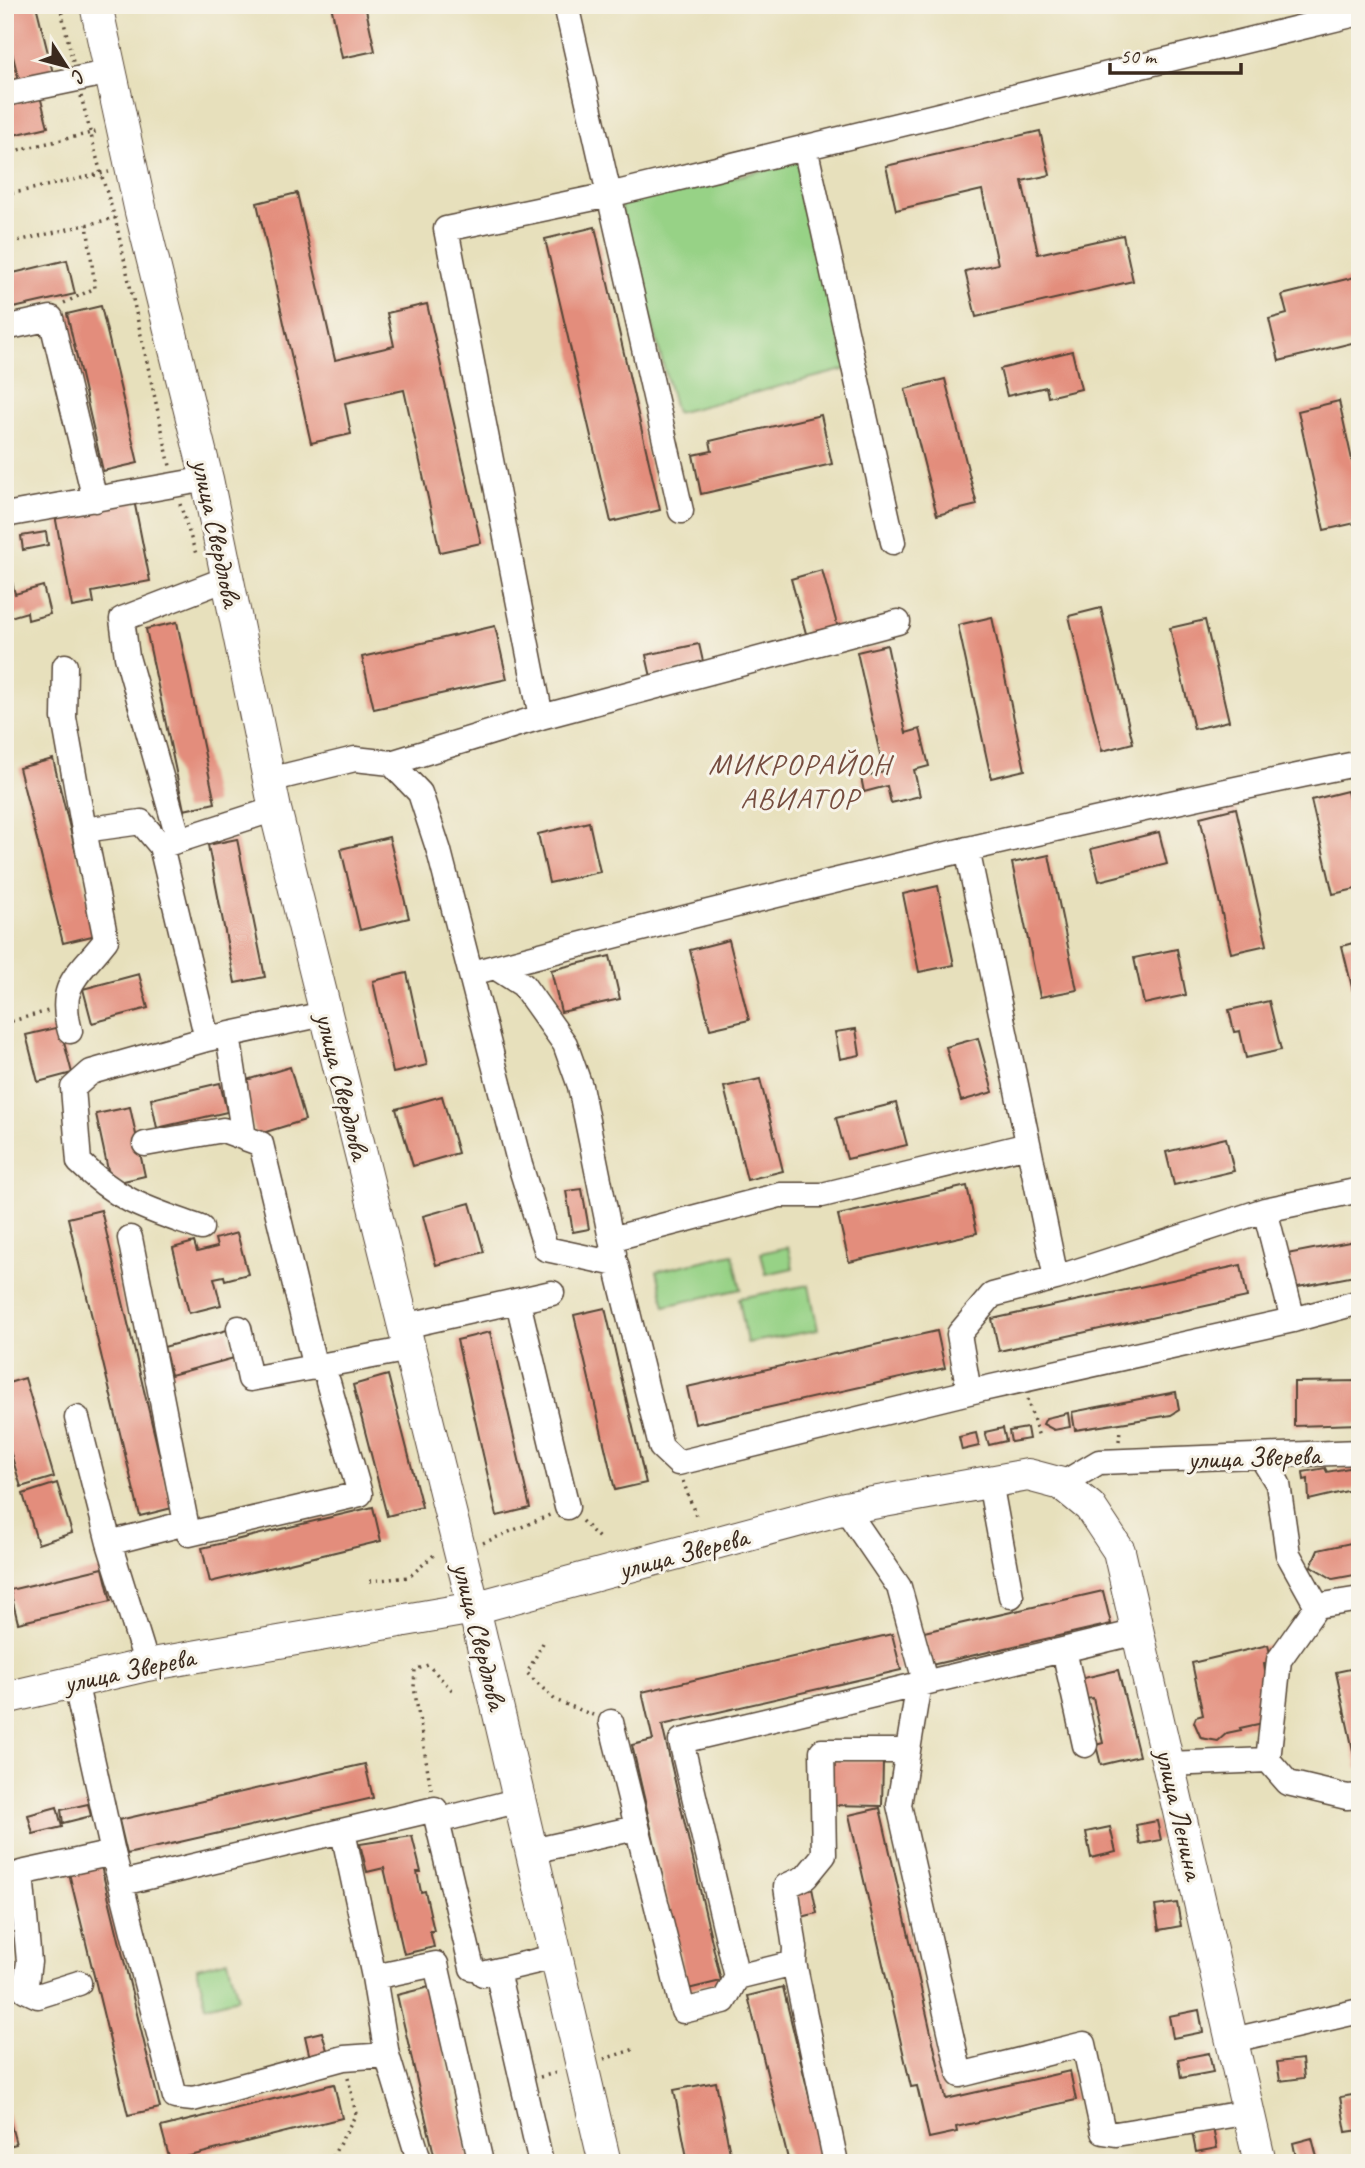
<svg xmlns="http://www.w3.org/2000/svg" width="1365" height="2168" viewBox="0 0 1365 2168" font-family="Caveat,sans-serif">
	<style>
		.green { fill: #97d286; stroke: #697e52; stroke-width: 2 }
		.building { fill: #e38d7b }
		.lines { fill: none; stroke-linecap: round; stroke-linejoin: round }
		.minor-casing { stroke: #554536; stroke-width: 27 }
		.major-casing { stroke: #554536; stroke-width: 34 }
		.path { stroke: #554536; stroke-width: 3.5; stroke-dasharray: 2 5; stroke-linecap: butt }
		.minor { stroke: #fff; stroke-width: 24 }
		.major { stroke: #fff; stroke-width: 32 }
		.labels { text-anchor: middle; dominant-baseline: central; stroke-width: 6; stroke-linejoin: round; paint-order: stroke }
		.street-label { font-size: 28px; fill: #3b2a1e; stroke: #f7f3e8 }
		.neighbourhood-label { font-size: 30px; letter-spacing: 2px; fill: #764d3f; stroke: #f7f3e8 }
	</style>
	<rect width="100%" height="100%" fill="#f7f3e8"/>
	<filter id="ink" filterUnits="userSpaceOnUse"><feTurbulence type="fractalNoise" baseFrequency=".0143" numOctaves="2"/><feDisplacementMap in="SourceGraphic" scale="14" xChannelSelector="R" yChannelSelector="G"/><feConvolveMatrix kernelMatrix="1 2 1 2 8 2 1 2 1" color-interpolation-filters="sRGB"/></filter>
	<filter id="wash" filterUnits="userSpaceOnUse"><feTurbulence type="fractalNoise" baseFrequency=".00686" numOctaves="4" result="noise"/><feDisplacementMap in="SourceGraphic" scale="28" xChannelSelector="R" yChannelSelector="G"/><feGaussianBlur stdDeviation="1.57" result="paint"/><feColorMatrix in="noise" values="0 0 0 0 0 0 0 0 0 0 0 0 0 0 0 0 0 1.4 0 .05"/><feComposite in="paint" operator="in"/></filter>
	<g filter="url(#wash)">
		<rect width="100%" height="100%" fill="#e7e0bc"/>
		<path class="green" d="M798,162L847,369L676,413L620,204Z
			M788,1247L793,1268L766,1274L761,1253Z
			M733,1254L741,1289L665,1306L657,1271Z
			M809,1285L818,1330L747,1343L739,1298Z
			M228,1960L238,1998L206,2006L197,1968Z"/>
		<g id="blocks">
			<path class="building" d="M5,5H36L55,81L21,89L5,24Z
				M331,5H365L375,51L342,58Z
				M40,96L48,127L5,137V104Z
				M1040,131L1050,175L1022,181L1038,254L1123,235L1133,281L976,317L965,271L998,264L982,190L896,210L886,166Z
				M297,193L335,360L394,346L387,313L427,304L481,543L440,552L404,390L345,403L351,434L311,443L257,203Z
				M595,227L660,510L611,522L545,239Z
				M67,260L75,294L5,310V275Z
				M1355,277L1360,296V341L1279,361L1269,319L1287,314L1282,295Z
				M101,306L138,463L103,471L67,314Z
				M1072,351L1081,389L1048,397L1046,387L1007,396L1000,369Z
				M945,379L977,505L937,515L905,389Z
				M1339,401L1360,496V522L1324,530L1298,411Z
				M821,415L832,464L701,494L693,455L712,451L710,441Z
				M134,500L150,581L92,592L94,603L72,607L55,515Z
				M46,532L48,545L23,550L21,536Z
				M5,553L15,594L43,586L50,614L28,620L27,612L7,618Z
				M822,570L838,628L807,637L791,579Z
				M1101,608L1133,743L1102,751L1069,616Z
				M992,617L1025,770L991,778L958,625Z
				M1205,620L1229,721L1194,729L1170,628Z
				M177,622L215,803L184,810L146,629Z
				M495,626L507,679L374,709L362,657Z
				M699,644L704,666L651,677L646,655Z
				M887,645L906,733L920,729L929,766L914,770L920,796L891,803L887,786L864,792L861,777L884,772L857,652Z
				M53,759L96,935L63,943L19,768Z
				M1347,791L1360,843V888L1333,894L1311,800Z
				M1236,808L1267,945L1231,953L1200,817Z
				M589,822L600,872L549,883L538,834Z
				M1159,832L1167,864L1099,881L1091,849Z
				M389,837L409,918L360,930L341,849Z
				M237,839L265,977L235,983L208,845Z
				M1049,855L1077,990L1040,997L1012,863Z
				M938,886L954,965L919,972L903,894Z
				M729,940L749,1020L710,1029L690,950Z
				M1360,941V1015L1359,1016L1342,946Z
				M1177,949L1186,995L1144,1004L1134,958Z
				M610,956L620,999L561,1012L551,970Z
				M407,973L427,1065L393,1073L373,981Z
				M139,974L148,1008L92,1023L83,989Z
				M1269,1001L1281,1050L1246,1058L1240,1031L1234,1032L1229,1010Z
				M60,1027L72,1073L38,1082L26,1035Z
				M856,1029L860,1055L840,1059L835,1032Z
				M978,1038L993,1092L961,1101L946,1047Z
				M290,1067L305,1120L256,1135L240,1082Z
				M760,1079L783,1171L747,1180L724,1087Z
				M220,1083L227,1112L157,1128L151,1099Z
				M442,1096L458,1153L413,1166L396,1109Z
				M896,1103L907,1145L847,1159L836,1118Z
				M130,1107L145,1176L111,1184L96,1114Z
				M1226,1138L1234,1171L1174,1185L1166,1152Z
				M967,1186L977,1233L849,1262L838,1215Z
				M582,1189L589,1229L573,1232L566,1191Z
				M470,1203L484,1252L436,1265L423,1216Z
				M101,1210L172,1508L140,1516L68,1218Z
				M237,1233L248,1274L225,1280L224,1276L214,1278L221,1305L189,1313L173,1248L194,1242L197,1252L217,1247L215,1239Z
				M1360,1240V1275L1293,1288L1287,1254Z
				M1241,1265L1247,1297L999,1351L992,1319Z
				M605,1308L646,1483L615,1490L574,1315Z
				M227,1330L234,1358L171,1375L164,1347Z
				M937,1331L945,1368L695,1424L687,1387Z
				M490,1332L530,1508L497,1516L457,1340Z
				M388,1375L422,1507L387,1516L353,1385Z
				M25,1378L54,1477L21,1487L5,1434V1384Z
				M1360,1381V1424L1294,1426V1382Z
				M1176,1392L1179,1410L1171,1415L1075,1430L1072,1412Z
				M1068,1413L1070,1427L1054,1430L1043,1424L1046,1418Z
				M1003,1428L1006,1441L989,1445L985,1432Z
				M1027,1428L1029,1439L1011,1442L1009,1431Z
				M976,1433L979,1446L962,1450L959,1437Z
				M1360,1466V1488L1309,1500L1308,1479L1304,1480L1303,1472L1325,1468L1327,1472Z
				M57,1483L72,1533L38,1544L23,1494Z
				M373,1507L381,1541L210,1582L202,1548Z
				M1360,1541V1574L1333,1579L1311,1566L1318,1550Z
				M103,1568L111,1601L18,1623L10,1590Z
				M1103,1591L1111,1624L931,1665L924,1632Z
				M892,1634L901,1670L662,1725L721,1981L688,1989L632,1745L653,1740L642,1692Z
				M1268,1645L1272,1662L1264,1664L1272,1721L1240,1728L1241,1730L1227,1733L1218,1741L1201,1738L1194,1722L1196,1717L1203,1715L1192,1663Z
				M1360,1667V1769H1357L1336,1672Z
				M1118,1670L1139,1756L1101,1765L1096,1745L1103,1743L1093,1698L1085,1699L1080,1679Z
				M831,1760L883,1761L882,1806L829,1805Z
				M365,1764L373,1798L127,1854L119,1820Z
				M88,1804L91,1816L63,1823L61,1810Z
				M57,1807L62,1827L33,1834L28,1815Z
				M880,1808L946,2099L1070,2071L1076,2100L956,2127L957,2132L929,2138L917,2086L911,2087L849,1815Z
				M1157,1821L1161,1840L1140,1844L1136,1825Z
				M1110,1827L1116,1852L1091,1858L1086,1832Z
				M412,1836L421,1872H417L421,1892L425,1891L434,1931H430L434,1947L404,1954L384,1868L367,1872L360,1844Z
				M100,1862L160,2108L128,2115L68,1869Z
				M812,1888L817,1913L802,1917L796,1891Z
				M1177,1903L1181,1926L1159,1930L1155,1906Z
				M429,1987L470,2163H436L397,1995Z
				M783,1987L825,2163H789L748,1996Z
				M1199,2010L1203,2032L1173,2038L1169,2016Z
				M322,2032L328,2054L310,2058L305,2036Z
				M1209,2053L1213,2072L1181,2078L1178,2059Z
				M1302,2059L1304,2078L1280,2081L1277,2062Z
				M716,2082L731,2158L688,2163L674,2090Z
				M334,2084L342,2118L170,2161L161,2127Z
				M1359,2094L1360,2130L1346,2132L1340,2097Z
				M5,2103L16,2144L5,2147Z
				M1213,2128L1217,2148L1196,2152L1192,2132Z
				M1312,2138L1317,2157L1297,2162L1293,2143Z"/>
		</g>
	</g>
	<g filter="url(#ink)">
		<use href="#blocks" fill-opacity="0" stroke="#554536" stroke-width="2"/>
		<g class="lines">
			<defs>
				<path id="minor" d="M566,5L681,511
					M5,94L111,72
					M805,147L893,542
					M5,328L51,318L95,500
					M5,515L207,479
					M65,666L64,718L84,830
					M541,717L898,622
					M391,763L541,717L446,229L609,195L1360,13
					M269,780L355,759L391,763L420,793L439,851L520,1165L546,1249L616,1264L661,1447L678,1463L969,1392L1293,1320L1360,1302
					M275,809L161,846L207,1039L324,1014
					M179,840L127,657L122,619L226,579
					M967,849L1056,1278
					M495,967L523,985L565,1044L580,1086L614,1254
					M472,973C766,895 1062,824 1360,763
					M70,1031C57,984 78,976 106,940L84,830L141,822L161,846
					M228,1035L244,1138
					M145,1144L223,1130L261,1144L315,1368
					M201,1228C148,1209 121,1203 79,1162L73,1088L91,1072L207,1039
					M130,1238L186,1523L109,1543L147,1665
					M611,1239L780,1195H822L1028,1145
					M518,1302L567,1507
					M1293,1320L1265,1210L1360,1190
					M404,1326L552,1293
					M239,1328L250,1379L410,1349
					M969,1392L959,1334L992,1295L1056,1278L1265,1210
					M77,1418L109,1543
					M1262,1458L1278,1484L1288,1554L1317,1606L1360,1599
					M990,1482L1011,1596
					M1062,1484L1099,1462L1360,1452
					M845,1508L899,1587L925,1681
					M186,1523L189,1534L360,1494L328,1382
					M1064,1650L1085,1745
					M75,1681L113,1853L175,2097L193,2099L344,2058L387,2055
					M919,1683L899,1805L960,2075L1084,2044L1103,2132L1116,2134L1250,2112
					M611,1722L683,2011L724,2001L737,1977
					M1268,1760L1288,1783L1347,1797L1360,1796
					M1168,1764L1268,1760L1279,1660L1317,1606
					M437,1821L472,1968
					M343,1832L374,1977
					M532,1851L636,1828
					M122,1883L435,1809L437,1821L520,1800
					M794,1963L795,1948L786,1886L806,1877L824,1855L822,1751H908
					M497,1971L541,2163
					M483,1974L554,1957
					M79,1983L38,1996L25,1990L29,1962L21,1873L113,1853
					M1233,2040L1360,2011
					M420,2163L387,2055L374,1977L436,1964L481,2163
					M836,2163L794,1963L737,1977L681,1741L1138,1632"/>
				<path id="major" d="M96,5L141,212L207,479L275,809L474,1608L605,2163
					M5,1698L147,1665L474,1608L845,1508L1028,1475L1062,1484L1090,1507L1119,1551L1260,2163"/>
			</defs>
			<use href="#minor" class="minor-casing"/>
			<use href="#major" class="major-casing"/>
			<path class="path" d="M60,5L73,62
				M81,96L101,174L115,218L170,466
				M5,153L100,131
				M5,195L109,172
				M5,244L115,218
				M64,303L95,288L87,224
				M180,504L196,554
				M5,1023L48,1011
				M1027,1399L1039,1437
				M1119,1441L1120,1429
				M683,1481L697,1519
				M582,1521L601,1540
				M483,1543L550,1515
				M370,1581L409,1577L436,1553
				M543,1643L527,1673L555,1700L593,1715
				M431,1790L414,1687L415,1670L428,1665L452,1690
				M604,2059L635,2049
				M540,2077L560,2072
				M329,2163L356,2114L348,2078"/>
			<use href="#minor" class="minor"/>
			<use href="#major" class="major"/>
		</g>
	</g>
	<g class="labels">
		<g class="street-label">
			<text transform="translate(217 533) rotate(78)">улица Свердлова</text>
			<text transform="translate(343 1086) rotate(76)">улица Свердлова</text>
			<text transform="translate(1254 1457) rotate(-2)">улица Зверева</text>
			<text transform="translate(683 1553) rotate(-15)">улица Зверева</text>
			<text transform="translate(480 1636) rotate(76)">улица Свердлова</text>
			<text transform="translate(129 1670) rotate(-12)">улица Зверева</text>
			<text transform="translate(1180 1814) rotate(77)">улица Ленина</text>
		</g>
		<g class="neighbourhood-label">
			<text x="800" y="764">МИКРОРАЙОН<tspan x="800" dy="34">АВИАТОР</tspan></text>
		</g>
	</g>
	<rect width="1365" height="2168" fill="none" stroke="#f7f3e8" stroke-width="28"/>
	<g transform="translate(66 66) rotate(126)" stroke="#f7f3e8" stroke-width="5" paint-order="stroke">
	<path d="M0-5L12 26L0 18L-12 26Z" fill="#3b2a1e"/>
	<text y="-10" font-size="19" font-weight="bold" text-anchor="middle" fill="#3b2a1e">С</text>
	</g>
	<path d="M1110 63v10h131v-10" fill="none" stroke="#3b2a1e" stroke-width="3.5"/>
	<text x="1120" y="63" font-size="21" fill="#3b2a1e" stroke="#f7f3e8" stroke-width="5" paint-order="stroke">50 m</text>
</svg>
